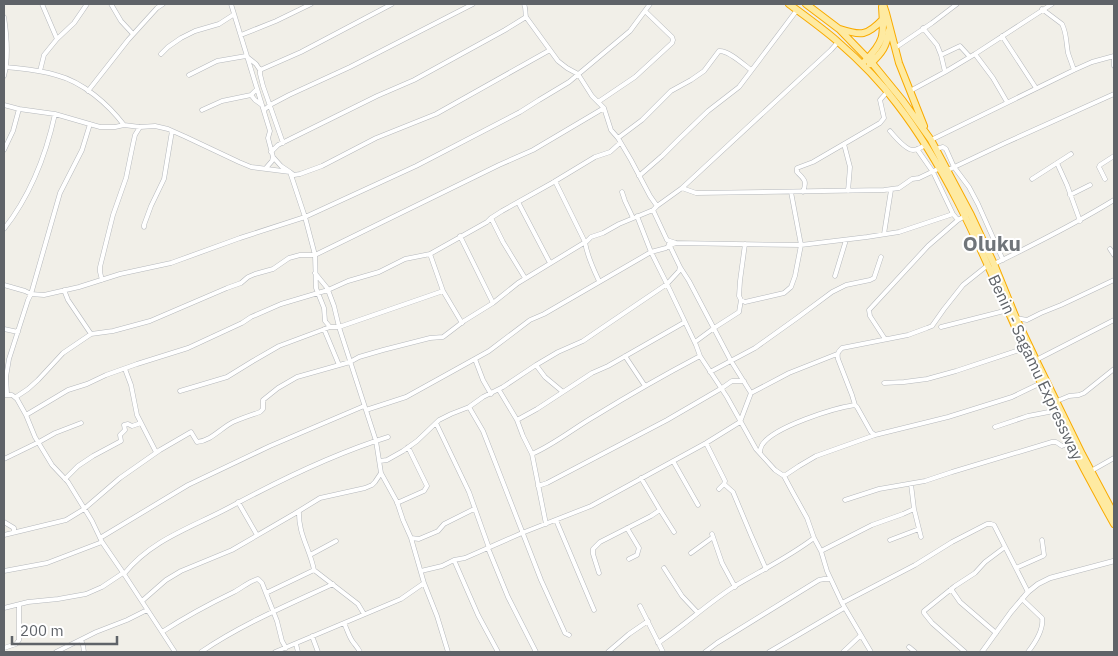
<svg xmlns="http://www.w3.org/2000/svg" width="1118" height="656" viewBox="0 0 1118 656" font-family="'IBM Plex Sans',sans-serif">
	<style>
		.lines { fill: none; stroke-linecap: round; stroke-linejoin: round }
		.minor-casing { stroke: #b5b8bc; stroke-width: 5 }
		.tertiary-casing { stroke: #b5b8bc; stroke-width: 5.5 }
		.trunk-casing { stroke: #f9ab00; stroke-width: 8 }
		.minor { stroke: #fff; stroke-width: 4 }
		.tertiary { stroke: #fff; stroke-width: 4.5 }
		.trunk { stroke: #feeaa1; stroke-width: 6 }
		.labels { text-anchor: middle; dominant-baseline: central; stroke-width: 4; stroke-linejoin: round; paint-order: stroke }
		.street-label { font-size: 16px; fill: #5f6368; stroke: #fff }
		.district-label { font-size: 21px; font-weight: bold; fill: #70757a; stroke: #fff }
	</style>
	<rect width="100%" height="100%" fill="#f1efe8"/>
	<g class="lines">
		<defs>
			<path id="minor" d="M42,4L57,39
				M111,4L121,21L133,34
				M231,4L270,131L268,138L273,157L281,166L290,172L305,217L315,255L316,288L324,308L325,321L330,327H339L376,441L381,473L397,502L403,520L411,538L424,583L437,616L448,652
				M524,4C526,8 525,12 526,17L558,61L567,68L578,74L592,96L604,108L611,130L618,138L631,160L650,196L657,206
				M1042,9L1062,24C1067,34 1066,43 1068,53C1070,59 1072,64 1074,70
				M4,17C7,36 9,57 4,76
				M923,28L937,45L941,55L945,72
				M241,35L276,21L311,4
				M1002,36L1036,88
				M895,48L932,23L957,4
				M161,54L168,47L181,38L195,31L219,24L233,15
				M975,54L993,78L1007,102
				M941,55L960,46L970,57
				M1114,56V66
				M6,67C23,69 40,70 56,75C83,82 108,104 124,125
				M40,71L44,55L57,39L74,23L87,4
				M189,75L217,61L246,56L256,64L260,70
				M88,91L128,40L157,8L163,4
				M910,91L945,72L975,54L1052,4
				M251,95L255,100L262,105
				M598,102L635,77L672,43L673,40L672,37L645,11
				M4,105L19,109L55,114L100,127H115L124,125L140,127L155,126L168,129L186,137L239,162L251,167L290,172L294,175L300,174L322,166L376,138L436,114L550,50
				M202,110L222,101L251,95L257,89
				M264,110L270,105L289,95L350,67L473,4
				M890,131C895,137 906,150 913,150C918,150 922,147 925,145
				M618,138L642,120L671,91L691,80L704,71L719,51C728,50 743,64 751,70
				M931,140L1074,70L1092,62L1114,56
				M283,143L263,86L260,74V70L301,52L392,4
				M844,144L850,167L848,191
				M917,149L933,172L953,214
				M936,149L943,147L946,149L954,167L969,187L978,204L1003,260
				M4,150L13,131L19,109
				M271,152L278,145L292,138L377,96L414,80L505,30L526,17
				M1057,163L1067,185L1080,221
				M266,168L272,161L273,157
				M948,170L1005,143L1114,94
				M639,176L662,156L679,139L708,111L739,87L797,10
				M1032,179L1071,154
				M1105,179L1099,167L1100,165L1114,156
				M555,181L585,242C587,256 593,268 599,281
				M682,188L696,193L884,190L899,188L912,179L919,178L940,168
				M622,192L625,201L633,218
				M803,192C807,181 805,180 797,172V168L813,162L880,123L884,118L880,100L887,92
				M1070,195L1090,185
				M518,202L550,263
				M653,210L667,240L676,243L801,245L867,237L899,232L953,214L958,220L965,216
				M637,216L651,252L667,284L696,345L700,356L727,397L756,449L775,470L784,476L792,491L807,518L814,538L821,551L827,571L842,603L871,652
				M491,218L503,242L525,278
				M144,227V225L151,206L164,179L172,131
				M4,229C30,196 46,155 55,114
				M884,234L891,190
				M460,236L493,303
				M669,244L680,267L689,281L731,361L751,393
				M1110,249L1114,255
				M430,254L443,291L462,323
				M994,264C1035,244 1075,224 1114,200
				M315,273L328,289
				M835,276L846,240
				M102,280L100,272V267L113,215L126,178L133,144L135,135L140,127
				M4,285L25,291L31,294L60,193L82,150L90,124
				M64,290L68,300L91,334
				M328,290L334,306L339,327L443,291
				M741,300L745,302L784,293L791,287L795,276L801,245L791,192
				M1016,318L1027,320L1041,313L1061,305L1114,280
				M941,327L1008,310
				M4,329L18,332
				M324,329L339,365
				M885,339L870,316L869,310L928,246L958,220
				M695,342L714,328L739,312L741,300L739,296L740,281L745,244
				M625,356L645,386
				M475,359L483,380L491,394
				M1036,360L1114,320
				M536,365L545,377L563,392
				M125,369L131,385L137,415L156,452
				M710,372L755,348L797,318L832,292L846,285L870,280L874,278L881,257
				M884,383L904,382L927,379L956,371L1025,348
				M499,390L517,420L523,436L532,454L546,524
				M180,391L227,377L253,361L279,346L330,327
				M7,394L6,377L9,359L28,300L31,294L44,295L79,287L120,274L171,263L240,238L305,217L416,166L520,112L539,100L569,82L630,31L650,4
				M4,395H12L17,399L26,415L35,437L52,465L68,482L92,521L102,542L124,574L175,652
				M16,397L28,389L38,380L63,353L91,334L113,331L150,321L227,288L241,283L248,277L255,274L273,269L289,258L300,255H315L499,165L533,150L604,108
				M1057,401L1069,396L1079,395L1084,393L1114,369
				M469,407L483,431L541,580L565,633L569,635
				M366,410L406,397L453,371L489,351L530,320L544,314L651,252L666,248L670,245L676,243
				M26,415L68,390L87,384L106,375L137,364L188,348L242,323L251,317L281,304L328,290L348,281L379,272L405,259L430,254L487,222L491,218L502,211L552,183L595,157L610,152L620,143
				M517,420L537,409L592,373L608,366L685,322
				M436,423L469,492L489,548
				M995,427L1028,416L1054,411
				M875,435L871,432L857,407L855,405L852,395L838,359C837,353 838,352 842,348L908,335L927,328L932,326L944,309L963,285L988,265
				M706,443L725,481L724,484L719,489
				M760,452C760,450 761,447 762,445C773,427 834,408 855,405
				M532,454C555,444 574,428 595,416C629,395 664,375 700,356
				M4,459L39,442L55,433L81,423
				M380,461L387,460L403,451L417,441L439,420L451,414L469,407L483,397L503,387L536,365L558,352L583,341L602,328L667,284L679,271L680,267
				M673,461L698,505
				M1091,471L1114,458
				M784,476L799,466L816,456L875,435L948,417L1012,397L1041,383
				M65,479L78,466L93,456L121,441L120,435L125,430L124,425L128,424L132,426L141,423
				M724,484L733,492L751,535L766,569
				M911,484L914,509L921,537
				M538,486L547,483L667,420L722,388L732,381H744
				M845,500L879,489L925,481L952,472L1052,442H1056L1062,446L1070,443
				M238,502L257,535
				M397,503L424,491L427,486L408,447
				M660,510L674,532
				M299,511C298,534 310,549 314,570L358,604L364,614
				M556,520L594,610
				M4,522L14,528V532
				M627,528L639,548L637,555L629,559
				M712,534L722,563L735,587
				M4,535L66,520L84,509L120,478L160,450L191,432L197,442C211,441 221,428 233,422C242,418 251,415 260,412L263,409V400L278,388L297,377L350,362L359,357L383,350L430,338L443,337L464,321L493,303L518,283L587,241L591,237L603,233L619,224L653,210L657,206L682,188L831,50L838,42
				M100,538L188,485L270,446L364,406
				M411,538L419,539L438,531L444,524L474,509
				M890,540L919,529
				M488,548L508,597L536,652
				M821,551L872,525L903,514L914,509
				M691,553L713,537
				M310,555L336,541
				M454,560L478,615L498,652
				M664,568L682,596L698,613
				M1016,568L1043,556L1044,555L1042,540
				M4,571L47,563L102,542
				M421,571L442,566L454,560L465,558L522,533L591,506L706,443L740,422L751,393L789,373L837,354
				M599,573L593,554V549L600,542L651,516L660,510L641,478
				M124,574C152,539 193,527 230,507C280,480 333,454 388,437
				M951,589L960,602L996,633
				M266,593L314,570
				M1022,599L1042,618C1044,630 1035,643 1028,652
				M142,601L166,580L181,571L232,550L294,514L320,498L365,488L372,485L375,482L381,473
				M842,603L915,565L952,542L987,524H991L994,525L1028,592
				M640,606L663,652
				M4,608L28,602L58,599L86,594L102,587L123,573
				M344,623C347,629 349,637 353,642C356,646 358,648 360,652
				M162,632C185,617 209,604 234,592C242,588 249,581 258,579L262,583L277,621L282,641L286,648
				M312,636L318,652
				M81,640L83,645L84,652
				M658,643C685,625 708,603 735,586C762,570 789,557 814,538
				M296,644L298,652
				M909,647L915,652
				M4,648L16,644L19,640V605
				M56,652L96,632L127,620L147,610
				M201,652C242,624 288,605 333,584
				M275,652L401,599L424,583
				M608,652L629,634L648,621
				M705,652L717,643L819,580L824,579H830
				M769,652L844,608
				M843,652L860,636
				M965,652L932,623L924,613V611L955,586L975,573L985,562L1005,547"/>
			<path id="tertiary" d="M982,652L1011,612L1028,592L1038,584L1050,578L1114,561"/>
			<path id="trunk" d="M789,4C805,16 822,28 837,41C859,60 880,81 897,104C954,178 987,265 1025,349C1052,408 1082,467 1114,524
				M806,4L839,29L872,63L903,101L931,140L971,215L994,264L1016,318L1036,360L1082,454L1114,514
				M883,4L886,13L899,63L924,126
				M840,29C861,36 867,36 883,19
				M865,61C885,41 884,35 882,7
				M870,64C882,53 887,46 889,30"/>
		</defs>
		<use href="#minor" class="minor-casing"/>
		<use href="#tertiary" class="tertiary-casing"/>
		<use href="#trunk" class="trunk-casing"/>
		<use href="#minor" class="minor"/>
		<use href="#tertiary" class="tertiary"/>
		<use href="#trunk" class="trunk"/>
	</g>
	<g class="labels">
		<g class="street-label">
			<text transform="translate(1036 367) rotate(65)">Benin - Sagamu Expressway</text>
		</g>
		<g class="district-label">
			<text x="992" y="243">Oluku</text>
		</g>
	</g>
	<rect width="1118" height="656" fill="none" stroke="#5f6368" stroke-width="10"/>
	<path d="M12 636v8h105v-8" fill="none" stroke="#5f6368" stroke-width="2.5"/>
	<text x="20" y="636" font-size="15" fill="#5f6368" stroke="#ffffff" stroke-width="4" paint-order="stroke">200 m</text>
</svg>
